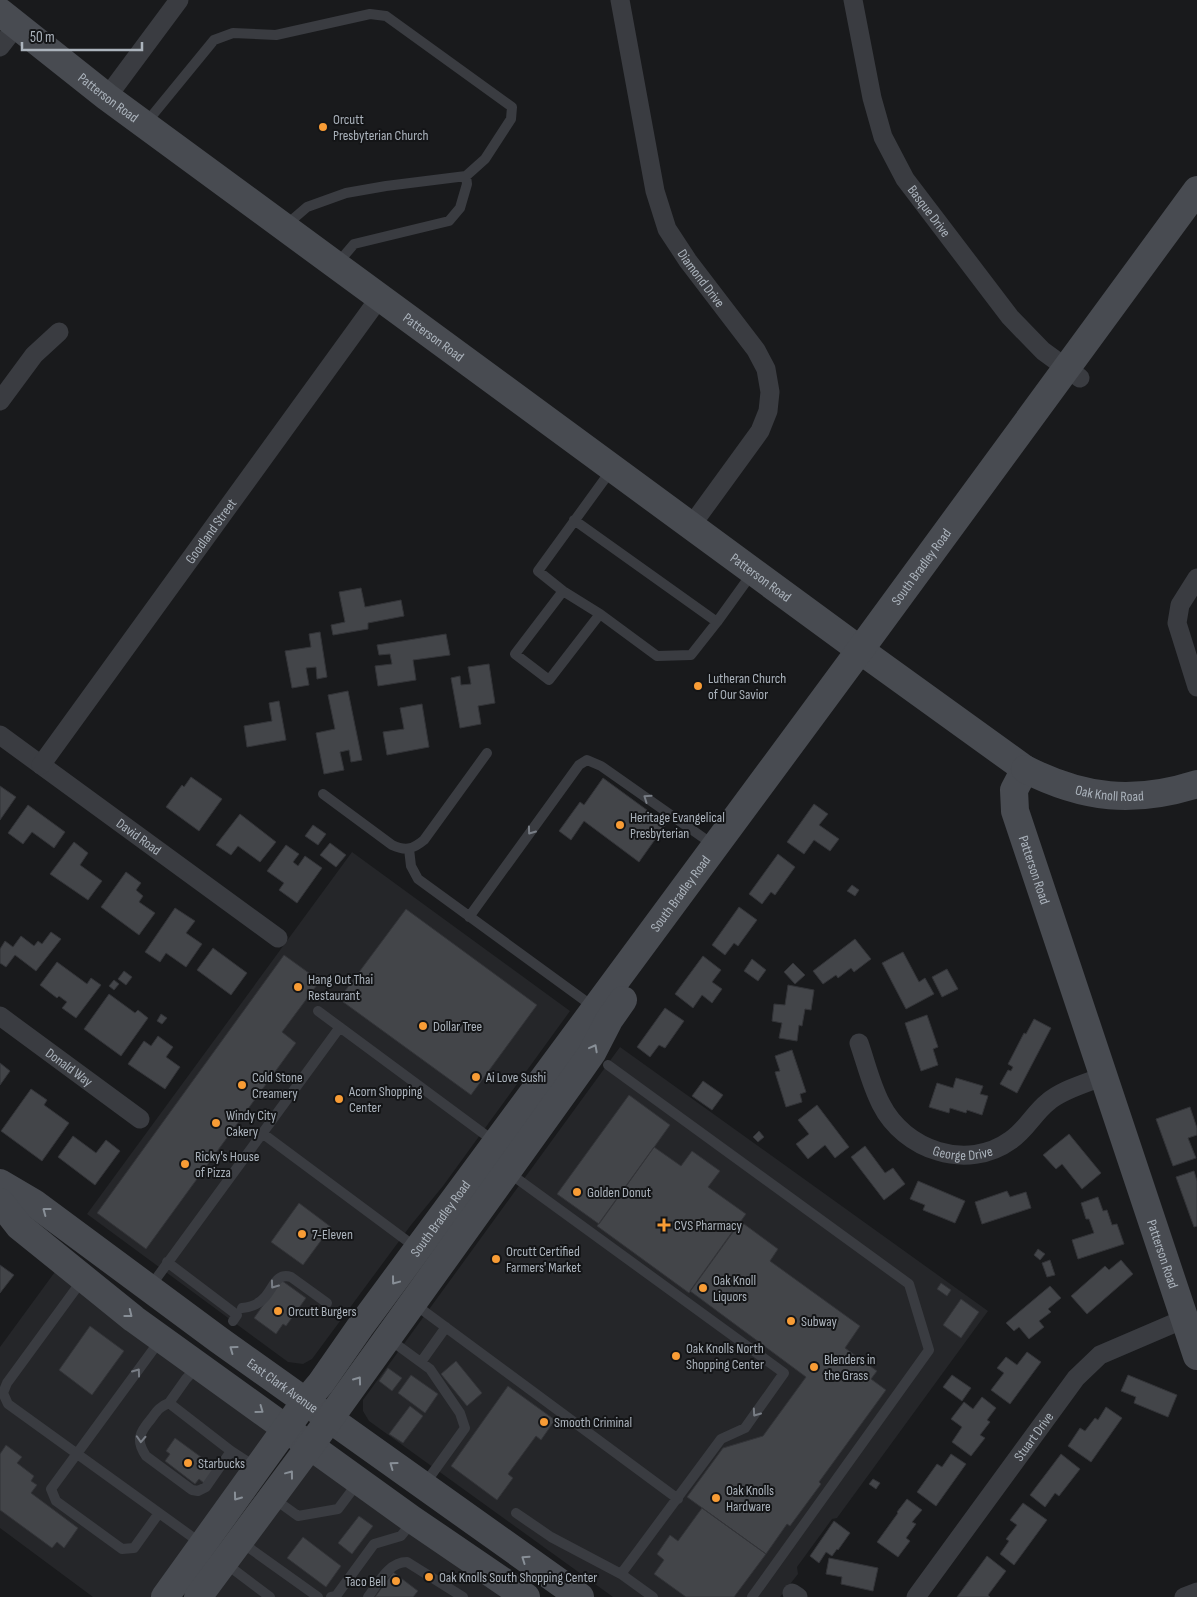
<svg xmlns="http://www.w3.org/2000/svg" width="1197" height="1597" viewBox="0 0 1197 1597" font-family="'Sofia Sans Condensed',sans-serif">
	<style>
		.built { fill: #252629 }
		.building { fill: #434549; stroke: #333438 }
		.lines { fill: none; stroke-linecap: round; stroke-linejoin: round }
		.lane { stroke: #3a3c41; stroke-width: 10 }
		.street { stroke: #3a3c41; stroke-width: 19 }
		.secondary { stroke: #484b51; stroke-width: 28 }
		.oneway { stroke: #787d85 }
		.oneway2 { stroke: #888f97 }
		.poi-dot { fill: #f89c35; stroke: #141517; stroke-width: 2 }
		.labels { text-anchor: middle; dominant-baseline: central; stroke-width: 4; stroke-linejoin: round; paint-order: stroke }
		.street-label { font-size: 14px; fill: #abb3bc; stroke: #141517 }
		.poi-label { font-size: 14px; fill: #abb3bc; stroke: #141517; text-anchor: start }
	</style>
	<rect width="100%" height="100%" fill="#191a1c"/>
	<path class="built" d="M352,852L570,1011L443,1186L411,1225L312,1359L303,1364L288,1362L87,1214Z
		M620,1047L988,1311L837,1518L832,1519L797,1567L798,1574L780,1597H613L369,1421L363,1411V1400Z
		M60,1265L276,1429L156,1597H93L0,1528V1347Z
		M313,1453L518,1597H206Z"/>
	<path class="building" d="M361,588L365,607L401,600L404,616L368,623V629L333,635L331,625L345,622L339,592Z
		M320,632L327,677L317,679L316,667L306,668L309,685L292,688L285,651L311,647L309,634Z
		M446,634L450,655L413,660L416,680L378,686L375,666L392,664L390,654L379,655L377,645Z
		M489,664L495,703L478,706L481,724L460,728L451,678L460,676L461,685L471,684L468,667Z
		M348,691L362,760L351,762L349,750L340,752L344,770L324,774L316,733L335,729L328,695Z
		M279,701L286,740L247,747L244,726L272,721L269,703Z
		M422,704L429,747L387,755L383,732L404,729L400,708Z
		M191,777L222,799L199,831L166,807L182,785L184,787Z
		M603,778L666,824L639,862L584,821L571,840L559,831L580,802L584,805Z
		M0,786L16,797L0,820Z
		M814,804L828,814L819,825L839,839L830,851L814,840L804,854L787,842Z
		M28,805L65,832L54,848L32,832L23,844L8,833Z
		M240,814L276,842L260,862L238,846L231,855L216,845Z
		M313,825L326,834L318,845L305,836Z
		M74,842L88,853L80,865L102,881L88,900L50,874Z
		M330,843L346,855L336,867L320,855Z
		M286,845L299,854L293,862L298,866L305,856L322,868L297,903L279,890L284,883L267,871Z
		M778,854L795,867L775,895L771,892L762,904L749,894Z
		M126,872L141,883L136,890L143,896L139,902L155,913L139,935L101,907Z
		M852,885L859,890L855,896L847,891Z
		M739,907L757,920L738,946L734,943L725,955L712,945Z
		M175,908L195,921L186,933L202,944L186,967L166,953L160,962L145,952Z
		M406,909L537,1005L471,1095L339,999Z
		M51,932L61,939L36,971L15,955L6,967L0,963V949L5,941L13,947L21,936L34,946L38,941L42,944Z
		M855,939L871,959L854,972L851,968L838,978L836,975L823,984L813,971Z
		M213,948L247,973L231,995L197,970Z
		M903,952L919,982L925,978L934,994L906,1009L882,963Z
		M284,955L320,981L282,1032L296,1043L146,1249L97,1213Z
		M703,956L721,970L712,982L722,989L712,1003L702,995L693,1008L675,994Z
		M752,959L766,970L758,981L744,971Z
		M57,962L87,984L91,978L101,985L76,1018L62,1008L67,1002L59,996L57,998L40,985Z
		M793,963L805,975L795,984L784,972Z
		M947,969L958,989L942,997L932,977Z
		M124,971L132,977L126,985L118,979Z
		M114,980L119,984L114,990L109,986Z
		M788,985L814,990L811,1010L805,1009L802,1026L799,1025L797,1041L779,1038L782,1023L772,1021L774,1004L785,1005Z
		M109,994L135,1013L138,1010L148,1018L121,1056L84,1029Z
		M665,1008L684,1021L665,1048L659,1045L650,1057L637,1047Z
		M161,1014L167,1018L162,1024L157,1021Z
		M927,1015L938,1047L933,1049L938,1065L921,1071L905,1023Z
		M1034,1019L1051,1028L1017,1093L1000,1084L1008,1070L1011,1071L1013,1067L1008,1064L1024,1033L1026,1034Z
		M158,1036L173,1047L166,1057L180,1067L165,1089L128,1064L144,1041L151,1046Z
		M792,1050L806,1092L800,1094L802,1102L786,1107L775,1072L780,1071L775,1056Z
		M0,1063L10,1071L0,1085Z
		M956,1078L983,1086L980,1094L988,1096L982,1115L967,1110L966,1113L950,1108L949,1113L929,1107L937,1083L953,1088Z
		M703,1081L723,1095L712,1110L692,1096Z
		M31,1089L47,1100L44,1105L69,1123L42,1161L1,1131Z
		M629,1095L670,1125L599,1224L557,1194Z
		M817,1105L849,1147L835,1158L825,1145L808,1159L796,1144L809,1134L798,1120Z
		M1190,1107L1197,1128V1135L1188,1138L1196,1158L1173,1166L1156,1119Z
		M759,1131L764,1137L758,1142L753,1137Z
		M1069,1134L1101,1173L1082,1189L1062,1164L1056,1169L1043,1155Z
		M73,1136L96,1153L106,1140L120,1151L95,1185L58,1157Z
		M865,1146L885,1173L893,1168L905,1184L884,1200L851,1157Z
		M654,1147L681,1166L692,1151L720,1171L708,1187L746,1214L689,1293L597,1226Z
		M1194,1171L1197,1181V1226L1194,1227L1176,1177Z
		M918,1181L965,1201L955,1223L923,1210L925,1205L910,1199Z
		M1007,1191L1010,1197L1026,1192L1031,1208L982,1224L975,1202Z
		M1098,1197L1103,1211L1107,1210L1112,1225L1117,1224L1124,1244L1078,1259L1072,1240L1094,1233L1089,1219H1086L1081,1203Z
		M299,1203L331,1227L303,1265L271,1242Z
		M740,1221L778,1249L770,1261L860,1326L845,1348L877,1371L871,1379L886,1390L819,1482L821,1484L790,1526L787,1524L766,1554L687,1497L723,1448L763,1436L806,1377L690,1291Z
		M1038,1249L1045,1254L1040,1260L1034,1255Z
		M1050,1260L1055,1275L1047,1277L1042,1263Z
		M1121,1260L1133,1274L1087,1314L1071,1296L1105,1266L1109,1270Z
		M0,1265L14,1275L0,1293Z
		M281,1280L306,1298L286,1326L283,1324L276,1334L254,1318Z
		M941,1283L951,1290L947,1296L937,1289Z
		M1050,1286L1061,1298L1048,1309L1051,1312L1039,1321L1044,1327L1029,1339L1019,1327L1014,1331L1006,1323Z
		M961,1299L979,1312L961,1338L943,1325Z
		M90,1326L124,1351L92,1395L59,1370Z
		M1027,1352L1041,1362L1010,1404L991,1390L1004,1373L997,1368L1006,1357L1017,1365Z
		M456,1361L482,1393L467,1406L441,1374Z
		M388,1368L402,1378L392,1391L379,1381Z
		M411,1375L438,1394L425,1413L398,1393Z
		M952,1375L971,1388L962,1401L943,1387Z
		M1128,1375L1177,1395L1168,1417L1134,1403L1136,1397L1121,1391Z
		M508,1386L555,1420L541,1440L536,1436L508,1474L513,1478L497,1500L451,1466Z
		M982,1397L996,1408L987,1420L990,1422L980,1435L985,1438L971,1456L952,1442L962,1427L951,1419L964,1402L973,1409Z
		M410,1406L423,1416L403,1443L389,1434Z
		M1106,1407L1122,1418L1091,1462L1068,1446L1080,1428L1085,1431L1095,1418L1098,1420Z
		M175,1438L216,1468L205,1484L199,1479L195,1484L165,1461L170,1454L166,1451Z
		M6,1445L22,1457L17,1463L34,1476L31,1481L37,1485L31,1493L78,1528L64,1548L57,1542L52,1548L0,1510V1454Z
		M951,1454L966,1464L936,1506L917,1492L937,1464L942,1467Z
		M1061,1454L1080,1469L1059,1496L1055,1493L1045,1507L1030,1495Z
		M873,1479L880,1483L876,1489L869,1484Z
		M907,1499L922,1510L912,1522L916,1524L906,1538L910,1541L898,1557L877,1542L898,1513L897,1512Z
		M1023,1503L1047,1520L1014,1565L1000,1554L1009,1541L1006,1539L1017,1525L1010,1520Z
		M702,1508L766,1554L734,1597H686L654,1574L664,1560L657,1554L670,1535L678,1541Z
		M359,1516L373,1526L352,1554L338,1543Z
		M834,1521L850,1533L838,1550L837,1549L832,1556L826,1552L819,1563L810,1556Z
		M303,1537L341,1566L326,1587L287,1558Z
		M987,1556L1006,1571L988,1595L990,1597H957Z
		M829,1558L878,1568L873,1591L841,1584L842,1577L826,1574Z
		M393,1572L418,1591L413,1597H375Z"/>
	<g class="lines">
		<path class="lane" d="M146,123L214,40L233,33L276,35L370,14L386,16L512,107L511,119L485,159L466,176L386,186L346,193L307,207L285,226
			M337,264L354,244L449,221L460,208L467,184L466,176
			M612,469L538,571L563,591L600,614L657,656L691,655L717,622L753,572
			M574,520L717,622
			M563,591L515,654L549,680L600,614
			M323,794L392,845C405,851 412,850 424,840L487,753
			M409,849L411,866L418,879L595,1008
			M469,917L579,765L587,760L601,766L715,846
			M318,1011L495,1142
			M608,1065L909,1284L929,1350L752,1597
			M262,1133L418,1249
			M508,1172L784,1373L745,1428L721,1439L621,1574
			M167,1262L237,1315L233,1321
			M83,1279L7,1383L3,1393L8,1404L202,1544
			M150,1287L340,1027
			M413,1303L678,1499
			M242,1308C251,1307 258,1305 264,1298C273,1289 276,1272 291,1277L327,1303
			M389,1339L430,1369L460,1413L465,1428L424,1485
			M421,1362L446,1327
			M197,1367L186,1379L169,1403L231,1451L257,1468
			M169,1403C159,1407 157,1411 151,1419C140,1432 135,1440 146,1456L192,1490L198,1491L206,1487L231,1451
			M273,1498L298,1516L338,1509L359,1481
			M159,1513L134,1548L122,1549L56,1501L51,1489L161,1339
			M516,1513L551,1537L621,1574L653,1597
			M241,1542L318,1597
			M225,1563L270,1597
			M331,1597L336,1596L374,1544L401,1536L412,1522
			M368,1597C378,1584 388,1562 407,1562L463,1597"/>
		<g class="street">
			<path id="s1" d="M620,0L655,191L667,229L688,261L756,350L766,369L770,392L768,411L760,431L691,526"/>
			<path id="s2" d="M853,0L872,98L883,137L905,179L1010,317L1043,351L1080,378"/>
			<path d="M0,47L17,25"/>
			<path d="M107,97L179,0"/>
			<path d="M0,401L34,355L59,332"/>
			<path d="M1197,578L1180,605L1177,623L1197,687"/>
			<path id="s3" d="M0,735L278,938"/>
			<path id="s4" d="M41,765L380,297"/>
			<path id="s5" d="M0,1016L140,1119"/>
			<path id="s6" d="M859,1043C866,1063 871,1085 881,1104C904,1150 967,1172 1011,1140C1026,1130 1034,1113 1048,1102C1063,1089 1086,1084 1103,1076"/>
			<path d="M792,1593L798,1597"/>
			<path id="s7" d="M916,1597L1076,1378L1100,1355L1184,1319"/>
			<path d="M1184,1597L1197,1592"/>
		</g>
		<g class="secondary">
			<path id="s8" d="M0,12L107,97L860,650L1025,769L1014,790L1015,811L1197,1356"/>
			<path id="s9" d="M1025,769C1084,799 1134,804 1197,784"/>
			<path id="s10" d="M0,1183L34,1203L219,1340L580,1597"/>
			<path d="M0,1202L19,1226L134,1319L413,1520L526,1597"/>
			<path id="s11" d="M165,1597L305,1402L321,1383L360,1327L860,650L1197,190"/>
			<path d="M198,1597L310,1446L580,1070L592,1053L609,1020L623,1000"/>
		</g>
	</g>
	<defs><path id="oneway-chevron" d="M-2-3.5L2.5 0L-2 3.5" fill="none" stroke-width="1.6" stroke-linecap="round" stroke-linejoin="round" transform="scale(1.25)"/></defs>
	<g class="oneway">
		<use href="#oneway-chevron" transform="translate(647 798) rotate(-145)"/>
		<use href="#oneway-chevron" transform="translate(531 831) rotate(126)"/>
		<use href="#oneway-chevron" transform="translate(274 1285) rotate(126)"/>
		<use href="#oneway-chevron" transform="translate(137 1372) rotate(-54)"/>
		<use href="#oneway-chevron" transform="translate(756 1413) rotate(125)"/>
		<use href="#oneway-chevron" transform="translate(141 1439) rotate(93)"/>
	</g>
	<g class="oneway2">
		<use href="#oneway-chevron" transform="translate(594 1048) rotate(-62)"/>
		<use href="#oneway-chevron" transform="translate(46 1211) rotate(-143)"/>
		<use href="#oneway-chevron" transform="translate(395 1281) rotate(127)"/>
		<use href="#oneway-chevron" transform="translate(129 1314) rotate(38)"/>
		<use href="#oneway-chevron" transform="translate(233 1349) rotate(-144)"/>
		<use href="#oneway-chevron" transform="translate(358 1380) rotate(-54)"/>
		<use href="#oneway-chevron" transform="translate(260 1410) rotate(36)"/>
		<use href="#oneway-chevron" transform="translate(393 1465) rotate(-144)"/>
		<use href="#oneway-chevron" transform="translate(290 1474) rotate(-53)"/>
		<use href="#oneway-chevron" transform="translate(237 1497) rotate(126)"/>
		<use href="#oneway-chevron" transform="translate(525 1559) rotate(-145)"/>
	</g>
	<g class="poi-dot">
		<circle cx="323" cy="127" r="5"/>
		<circle cx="698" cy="686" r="5"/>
		<circle cx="620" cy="825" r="5"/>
		<circle cx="298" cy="987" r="5"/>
		<circle cx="423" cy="1026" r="5"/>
		<circle cx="476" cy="1077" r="5"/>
		<circle cx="242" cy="1085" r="5"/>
		<circle cx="339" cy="1099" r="5"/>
		<circle cx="216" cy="1123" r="5"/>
		<circle cx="185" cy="1164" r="5"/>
		<circle cx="577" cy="1192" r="5"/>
		<path d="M661.5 1217.5h5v5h5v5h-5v5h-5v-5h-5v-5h5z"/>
		<circle cx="302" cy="1234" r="5"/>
		<circle cx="496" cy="1259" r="5"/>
		<circle cx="703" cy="1288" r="5"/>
		<circle cx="278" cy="1311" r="5"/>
		<circle cx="791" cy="1321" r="5"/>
		<circle cx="676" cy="1356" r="5"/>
		<circle cx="814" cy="1367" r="5"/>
		<circle cx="544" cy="1422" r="5"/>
		<circle cx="188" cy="1463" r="5"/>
		<circle cx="716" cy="1498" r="5"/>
		<circle cx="429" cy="1577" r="5"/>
		<circle cx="396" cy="1581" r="5"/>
	</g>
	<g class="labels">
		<g class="street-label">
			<text stroke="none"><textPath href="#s8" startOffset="138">Patterson Road</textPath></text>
			<text stroke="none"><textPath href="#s2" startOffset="228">Basque Drive</textPath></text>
			<text stroke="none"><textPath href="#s1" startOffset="294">Diamond Drive</textPath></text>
			<text stroke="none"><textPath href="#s8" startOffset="542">Patterson Road</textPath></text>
			<text stroke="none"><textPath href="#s4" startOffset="289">Goodland Street</textPath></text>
			<text stroke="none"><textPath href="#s11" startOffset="1278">South Bradley Road</textPath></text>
			<text stroke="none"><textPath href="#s8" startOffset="948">Patterson Road</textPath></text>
			<text stroke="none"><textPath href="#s9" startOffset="89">Oak Knoll Road</textPath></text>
			<text stroke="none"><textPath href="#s3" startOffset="172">David Road</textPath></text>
			<text stroke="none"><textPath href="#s8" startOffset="1381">Patterson Road</textPath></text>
			<text stroke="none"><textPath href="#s11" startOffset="872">South Bradley Road</textPath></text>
			<text stroke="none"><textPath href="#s5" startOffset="86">Donald Way</textPath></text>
			<text stroke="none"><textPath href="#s6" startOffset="166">George Drive</textPath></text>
			<text stroke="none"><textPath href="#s11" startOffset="468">South Bradley Road</textPath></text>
			<text stroke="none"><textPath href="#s8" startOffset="1786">Patterson Road</textPath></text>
			<text stroke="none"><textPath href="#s10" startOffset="348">East Clark Avenue</textPath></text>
			<text stroke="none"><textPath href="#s7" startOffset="199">Stuart Drive</textPath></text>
		</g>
		<g class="poi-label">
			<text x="333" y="119">Orcutt<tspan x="333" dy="16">Presbyterian Church</tspan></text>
			<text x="708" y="678">Lutheran Church<tspan x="708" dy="16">of Our Savior</tspan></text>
			<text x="630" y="817">Heritage Evangelical<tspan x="630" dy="16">Presbyterian</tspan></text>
			<text x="308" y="979">Hang Out Thai<tspan x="308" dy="16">Restaurant</tspan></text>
			<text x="433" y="1026">Dollar Tree</text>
			<text x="252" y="1077">Cold Stone<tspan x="252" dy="16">Creamery</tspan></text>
			<text x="486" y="1077">Ai Love Sushi</text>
			<text x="349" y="1091">Acorn Shopping<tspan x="349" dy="16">Center</tspan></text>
			<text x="226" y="1115">Windy City<tspan x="226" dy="16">Cakery</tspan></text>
			<text x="195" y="1156">Ricky's House<tspan x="195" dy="16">of Pizza</tspan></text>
			<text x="587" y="1192">Golden Donut</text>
			<text x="674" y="1225">CVS Pharmacy</text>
			<text x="312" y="1234">7-Eleven</text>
			<text x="506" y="1251">Orcutt Certified<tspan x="506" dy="16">Farmers' Market</tspan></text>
			<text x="713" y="1280">Oak Knoll<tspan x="713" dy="16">Liquors</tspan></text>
			<text x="288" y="1311">Orcutt Burgers</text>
			<text x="801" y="1321">Subway</text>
			<text x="686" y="1348">Oak Knolls North<tspan x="686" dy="16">Shopping Center</tspan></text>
			<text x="824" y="1359">Blenders in<tspan x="824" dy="16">the Grass</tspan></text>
			<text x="554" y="1422">Smooth Criminal</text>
			<text x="198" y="1463">Starbucks</text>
			<text x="726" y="1490">Oak Knolls<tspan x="726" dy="16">Hardware</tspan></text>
			<text x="439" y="1577">Oak Knolls South Shopping Center</text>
			<text x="386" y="1581" text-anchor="end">Taco Bell</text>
		</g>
	</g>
	<path d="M22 42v8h120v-8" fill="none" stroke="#abb3bc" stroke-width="2.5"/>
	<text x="30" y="42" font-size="15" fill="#abb3bc" stroke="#141517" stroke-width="4" paint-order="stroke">50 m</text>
</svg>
